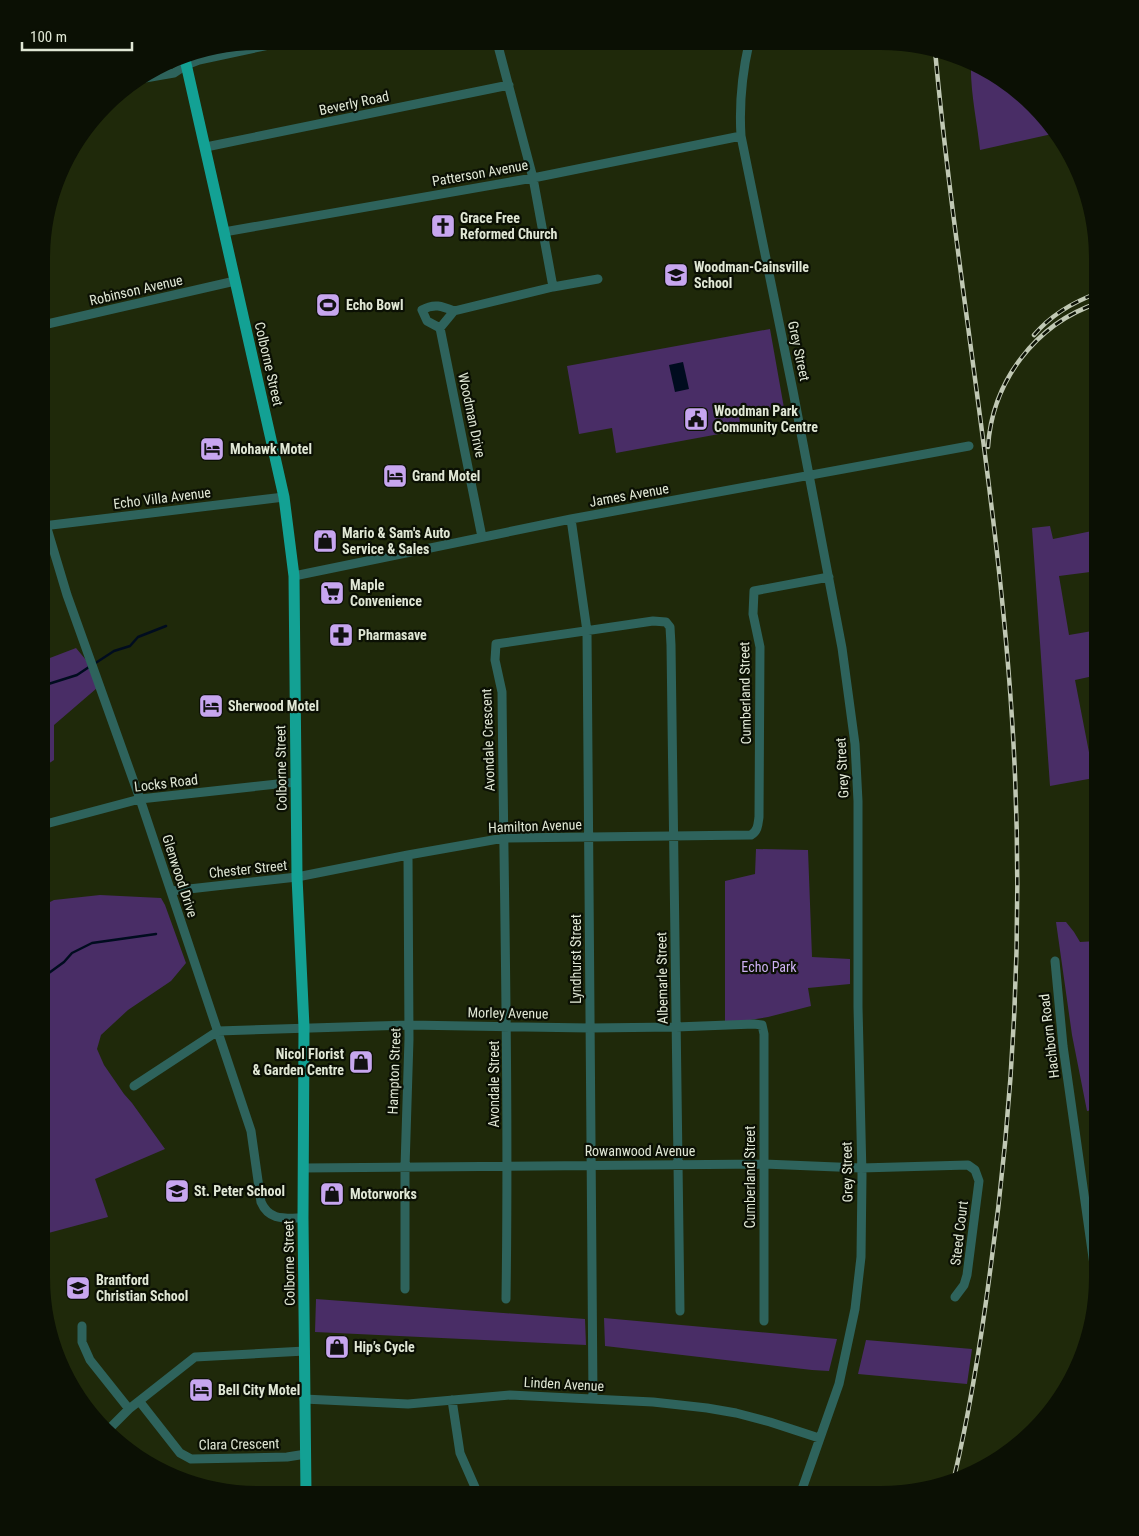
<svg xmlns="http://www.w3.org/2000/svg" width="1139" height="1536" viewBox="0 0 1139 1536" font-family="'Roboto Condensed',sans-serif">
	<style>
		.green { fill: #492d66 }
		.water { fill: #000c1f }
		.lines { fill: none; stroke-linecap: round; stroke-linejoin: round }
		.stream { stroke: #000c1f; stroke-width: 2.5 }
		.minor { stroke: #2e635c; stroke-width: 9 }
		.major { stroke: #13a194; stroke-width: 11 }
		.rail-casing { stroke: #c0c8b4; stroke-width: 4.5 }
		.rail { stroke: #0b1004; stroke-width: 2.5; stroke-dasharray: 8; stroke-linecap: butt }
		.labels { text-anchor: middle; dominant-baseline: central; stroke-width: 4.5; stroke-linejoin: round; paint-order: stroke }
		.street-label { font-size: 14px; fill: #e0e7d5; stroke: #0b1004 }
		.poi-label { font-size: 14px; font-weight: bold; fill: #e0e7d5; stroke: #0b1004; text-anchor: start }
		.park-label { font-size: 14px; fill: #ccb0f1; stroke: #0b1004 }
	</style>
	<rect width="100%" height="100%" fill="#1f290a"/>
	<path class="green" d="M971,62L1013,86L1052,134L980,150C977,120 970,92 971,62Z
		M770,329L784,408L739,416L741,430L616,453L612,428L579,434L567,366Z
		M1050,526L1053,539L1092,531L1098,547V571L1059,576L1069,635L1098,630V675L1075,680L1094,778L1050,786L1032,528Z
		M76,648L91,666L97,688L54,725V760L42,768V661Z
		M756,849L808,850L812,957L850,959V984L808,988L811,1006L768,1017L725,1024V881L755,874Z
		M100,895L161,898L165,905L186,963L171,981L128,1010L101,1035L97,1049L104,1065L124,1094L132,1103L165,1149L95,1179L108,1217L41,1235L42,906L54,900Z
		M1056,922H1066L1074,932L1080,942L1097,941V1109L1087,1111L1072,1035Z
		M316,1299L585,1319L586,1345L315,1332Z
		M604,1318L837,1339L829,1371L812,1370L605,1346Z
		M866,1340L972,1349L967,1384L858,1374Z"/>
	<path class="water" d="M683,362L689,389L675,392L669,365Z"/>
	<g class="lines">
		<path class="stream" d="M94,664L114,651L130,646L138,637L166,626
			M42,686L77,675L89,667
			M42,978L64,962L72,953L92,943L156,934"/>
		<path class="minor" d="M497,42L533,178L553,287
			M749,43C742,74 739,104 741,136L793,391L842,648L855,744L858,801V1007L862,1175L861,1257L855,1309L839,1384L800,1495
			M145,78L174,73L186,65L199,60L288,41
			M206,147L509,85
			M224,232L533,178L741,136
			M454,311L553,287L598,279
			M43,325L235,281
			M440,328L454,311C442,306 434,303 422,310L427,321L440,328L482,537
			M43,515L67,595L140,799L251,1131L261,1202C269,1221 285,1218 303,1218
			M571,519L587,631L593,1399
			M43,526L284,497
			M294,576L571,519L969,446
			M42,825L140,799L296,782
			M171,891L297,877L408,855L504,838L751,835C758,831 758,824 759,817L760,647L753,614L754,591L829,577
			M1055,961L1063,1046L1097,1286
			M134,1086L218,1031L409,1025L590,1028L676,1027L754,1024L762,1025L764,1034V1321
			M304,1168L764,1164L861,1168L968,1165L975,1170L979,1181L967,1275L964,1285L955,1297
			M405,1289V1167L409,1039L408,855
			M506,1299C509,1096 504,894 502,692L495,660L496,644L653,621L666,622L670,627L671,645L680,1311
			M82,1326V1342L90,1360L129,1409
			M304,1399L408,1404L510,1395L653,1402L707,1408L736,1413L770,1422L819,1438
			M452,1400L460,1453L478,1494
			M140,1402L180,1453L191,1459L287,1457L306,1454
			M111,1427L129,1409L195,1357L305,1351
			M614,1494H640"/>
		<path class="major" d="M184,55L284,497L294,576L297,877L304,1027L303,1218L306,1493"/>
		<defs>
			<path id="rail" d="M935,50C957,292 1005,532 1015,775C1022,941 1013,1107 990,1272C981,1341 970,1410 954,1478
				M1034,335C1051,315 1073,302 1098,293
				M988,447C992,382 1035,324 1098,303"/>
		</defs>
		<use href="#rail" class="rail-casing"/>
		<use href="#rail" class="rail"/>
	</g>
	<defs>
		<symbol id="church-square" viewBox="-11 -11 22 22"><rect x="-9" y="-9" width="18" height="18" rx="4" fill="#c7a6ef" stroke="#0b1004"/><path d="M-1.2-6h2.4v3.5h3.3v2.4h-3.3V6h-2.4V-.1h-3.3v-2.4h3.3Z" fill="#111"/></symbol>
		<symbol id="school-square" viewBox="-11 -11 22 22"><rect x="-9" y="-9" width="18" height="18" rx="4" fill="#c7a6ef" stroke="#0b1004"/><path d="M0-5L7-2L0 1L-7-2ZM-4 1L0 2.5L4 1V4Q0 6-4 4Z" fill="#111"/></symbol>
		<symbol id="stadium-square" viewBox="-11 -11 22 22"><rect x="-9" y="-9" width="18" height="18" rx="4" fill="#c7a6ef" stroke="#0b1004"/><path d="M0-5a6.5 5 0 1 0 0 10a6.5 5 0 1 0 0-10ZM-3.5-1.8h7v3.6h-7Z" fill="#111"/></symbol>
		<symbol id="civic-square" viewBox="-11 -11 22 22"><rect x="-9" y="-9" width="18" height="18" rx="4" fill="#c7a6ef" stroke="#0b1004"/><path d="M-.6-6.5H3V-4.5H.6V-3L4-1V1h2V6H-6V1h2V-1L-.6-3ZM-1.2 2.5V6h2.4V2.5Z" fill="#111"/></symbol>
		<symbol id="hotel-square" viewBox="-11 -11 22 22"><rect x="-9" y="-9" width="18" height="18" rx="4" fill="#c7a6ef" stroke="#0b1004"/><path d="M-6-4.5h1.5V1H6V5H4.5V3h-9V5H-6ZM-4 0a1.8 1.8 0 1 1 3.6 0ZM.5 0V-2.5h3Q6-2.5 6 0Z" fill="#111"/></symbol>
		<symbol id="shop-square" viewBox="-11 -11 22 22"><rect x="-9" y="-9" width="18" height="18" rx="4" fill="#c7a6ef" stroke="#0b1004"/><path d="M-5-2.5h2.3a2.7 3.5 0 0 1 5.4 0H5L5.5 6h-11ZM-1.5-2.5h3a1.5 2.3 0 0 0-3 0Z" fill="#111"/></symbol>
		<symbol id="supermarket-square" viewBox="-11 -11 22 22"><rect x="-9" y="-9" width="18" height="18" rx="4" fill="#c7a6ef" stroke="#0b1004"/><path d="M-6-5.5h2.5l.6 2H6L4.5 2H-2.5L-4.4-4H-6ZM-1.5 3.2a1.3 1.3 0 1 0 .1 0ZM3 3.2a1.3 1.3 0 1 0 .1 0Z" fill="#111"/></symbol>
		<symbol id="pharmacy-square" viewBox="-11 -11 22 22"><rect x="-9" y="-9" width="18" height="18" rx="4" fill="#c7a6ef" stroke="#0b1004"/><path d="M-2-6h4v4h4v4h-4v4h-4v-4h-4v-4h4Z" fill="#111"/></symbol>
	</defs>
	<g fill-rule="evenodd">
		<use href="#church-square" x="429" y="212" width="28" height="28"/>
		<use href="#school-square" x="662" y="261" width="28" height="28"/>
		<use href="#stadium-square" x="314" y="291" width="28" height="28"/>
		<use href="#civic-square" x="682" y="405" width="28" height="28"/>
		<use href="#hotel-square" x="198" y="435" width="28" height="28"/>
		<use href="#hotel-square" x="381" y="462" width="28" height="28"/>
		<use href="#shop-square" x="311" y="527" width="28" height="28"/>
		<use href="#supermarket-square" x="318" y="579" width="28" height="28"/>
		<use href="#pharmacy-square" x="327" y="621" width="28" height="28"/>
		<use href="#hotel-square" x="197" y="692" width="28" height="28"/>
		<use href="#shop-square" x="347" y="1048" width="28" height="28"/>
		<use href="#school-square" x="163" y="1177" width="28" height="28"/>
		<use href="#shop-square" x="318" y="1180" width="28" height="28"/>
		<use href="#school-square" x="64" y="1274" width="28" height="28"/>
		<use href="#shop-square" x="323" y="1333" width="28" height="28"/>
		<use href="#hotel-square" x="187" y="1376" width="28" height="28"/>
	</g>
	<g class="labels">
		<g class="street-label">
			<text transform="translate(354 103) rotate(-12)">Beverly Road</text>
			<text transform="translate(480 173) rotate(-10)">Patterson Avenue</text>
			<text transform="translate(136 290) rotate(-13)">Robinson Avenue</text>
			<text transform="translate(799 351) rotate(78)">Grey Street</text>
			<text transform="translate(269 364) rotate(77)">Colborne Street</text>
			<text transform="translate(472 415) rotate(78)">Woodman Drive</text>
			<text transform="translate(629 495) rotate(-10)">James Avenue</text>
			<text transform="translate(162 498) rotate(-7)">Echo Villa Avenue</text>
			<text transform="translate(745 693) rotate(-91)">Cumberland Street</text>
			<text transform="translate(488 740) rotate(-92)">Avondale Crescent</text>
			<text transform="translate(281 768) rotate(-91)">Colborne Street</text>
			<text transform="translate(842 768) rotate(-93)">Grey Street</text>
			<text transform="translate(166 783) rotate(-7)">Locks Road</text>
			<text transform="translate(535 826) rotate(-2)">Hamilton Avenue</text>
			<text transform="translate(248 869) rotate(-6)">Chester Street</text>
			<text transform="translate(180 876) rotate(72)">Glenwood Drive</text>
			<text transform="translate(576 959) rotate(-90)">Lyndhurst Street</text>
			<text transform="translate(662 978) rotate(-91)">Albemarle Street</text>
			<text transform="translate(508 1013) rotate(1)">Morley Avenue</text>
			<text transform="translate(1049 1036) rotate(-97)">Hachborn Road</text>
			<text transform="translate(394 1071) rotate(-88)">Hampton Street</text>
			<text transform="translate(494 1084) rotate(-90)">Avondale Street</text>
			<text x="640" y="1151">Rowanwood Avenue</text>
			<text transform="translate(847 1172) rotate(-91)">Grey Street</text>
			<text transform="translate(750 1177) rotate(-90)">Cumberland Street</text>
			<text transform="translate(959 1233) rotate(-83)">Steed Court</text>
			<text transform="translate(289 1263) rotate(-91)">Colborne Street</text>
			<text transform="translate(564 1384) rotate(3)">Linden Avenue</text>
			<text transform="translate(239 1444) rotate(-1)">Clara Crescent</text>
		</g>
		<g class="poi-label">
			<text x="460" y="218">Grace Free<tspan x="460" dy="16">Reformed Church</tspan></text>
			<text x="694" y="267">Woodman-Cainsville<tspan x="694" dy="16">School</tspan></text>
			<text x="346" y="305">Echo Bowl</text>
			<text x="714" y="411">Woodman Park<tspan x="714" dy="16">Community Centre</tspan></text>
			<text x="230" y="449">Mohawk Motel</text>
			<text x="412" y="476">Grand Motel</text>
			<text x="342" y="533">Mario &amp; Sam's Auto<tspan x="342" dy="16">Service &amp; Sales</tspan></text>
			<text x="350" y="585">Maple<tspan x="350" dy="16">Convenience</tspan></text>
			<text x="358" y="635">Pharmasave</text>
			<text x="228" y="706">Sherwood Motel</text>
			<text x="344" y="1054" text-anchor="end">Nicol Florist<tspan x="344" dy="16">&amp; Garden Centre</tspan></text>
			<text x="194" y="1191">St. Peter School</text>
			<text x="350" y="1194">Motorworks</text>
			<text x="96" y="1280">Brantford<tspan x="96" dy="16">Christian School</tspan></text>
			<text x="354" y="1347">Hip’s Cycle</text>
			<text x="218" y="1390">Bell City Motel</text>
		</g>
		<g class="park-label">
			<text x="769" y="967">Echo Park</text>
		</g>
	</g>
	<path d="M0 0H1139V1536H0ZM258 50H881A208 208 0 0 1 1089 258V1278A208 208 0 0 1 881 1486H258A208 208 0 0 1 50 1278V258A208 208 0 0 1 258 50Z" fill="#0b1004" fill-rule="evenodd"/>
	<path d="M22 42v8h110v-8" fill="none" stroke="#e0e7d5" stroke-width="2.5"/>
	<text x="30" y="42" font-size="15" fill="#e0e7d5" stroke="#0b1004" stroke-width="4" paint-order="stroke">100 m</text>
</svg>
